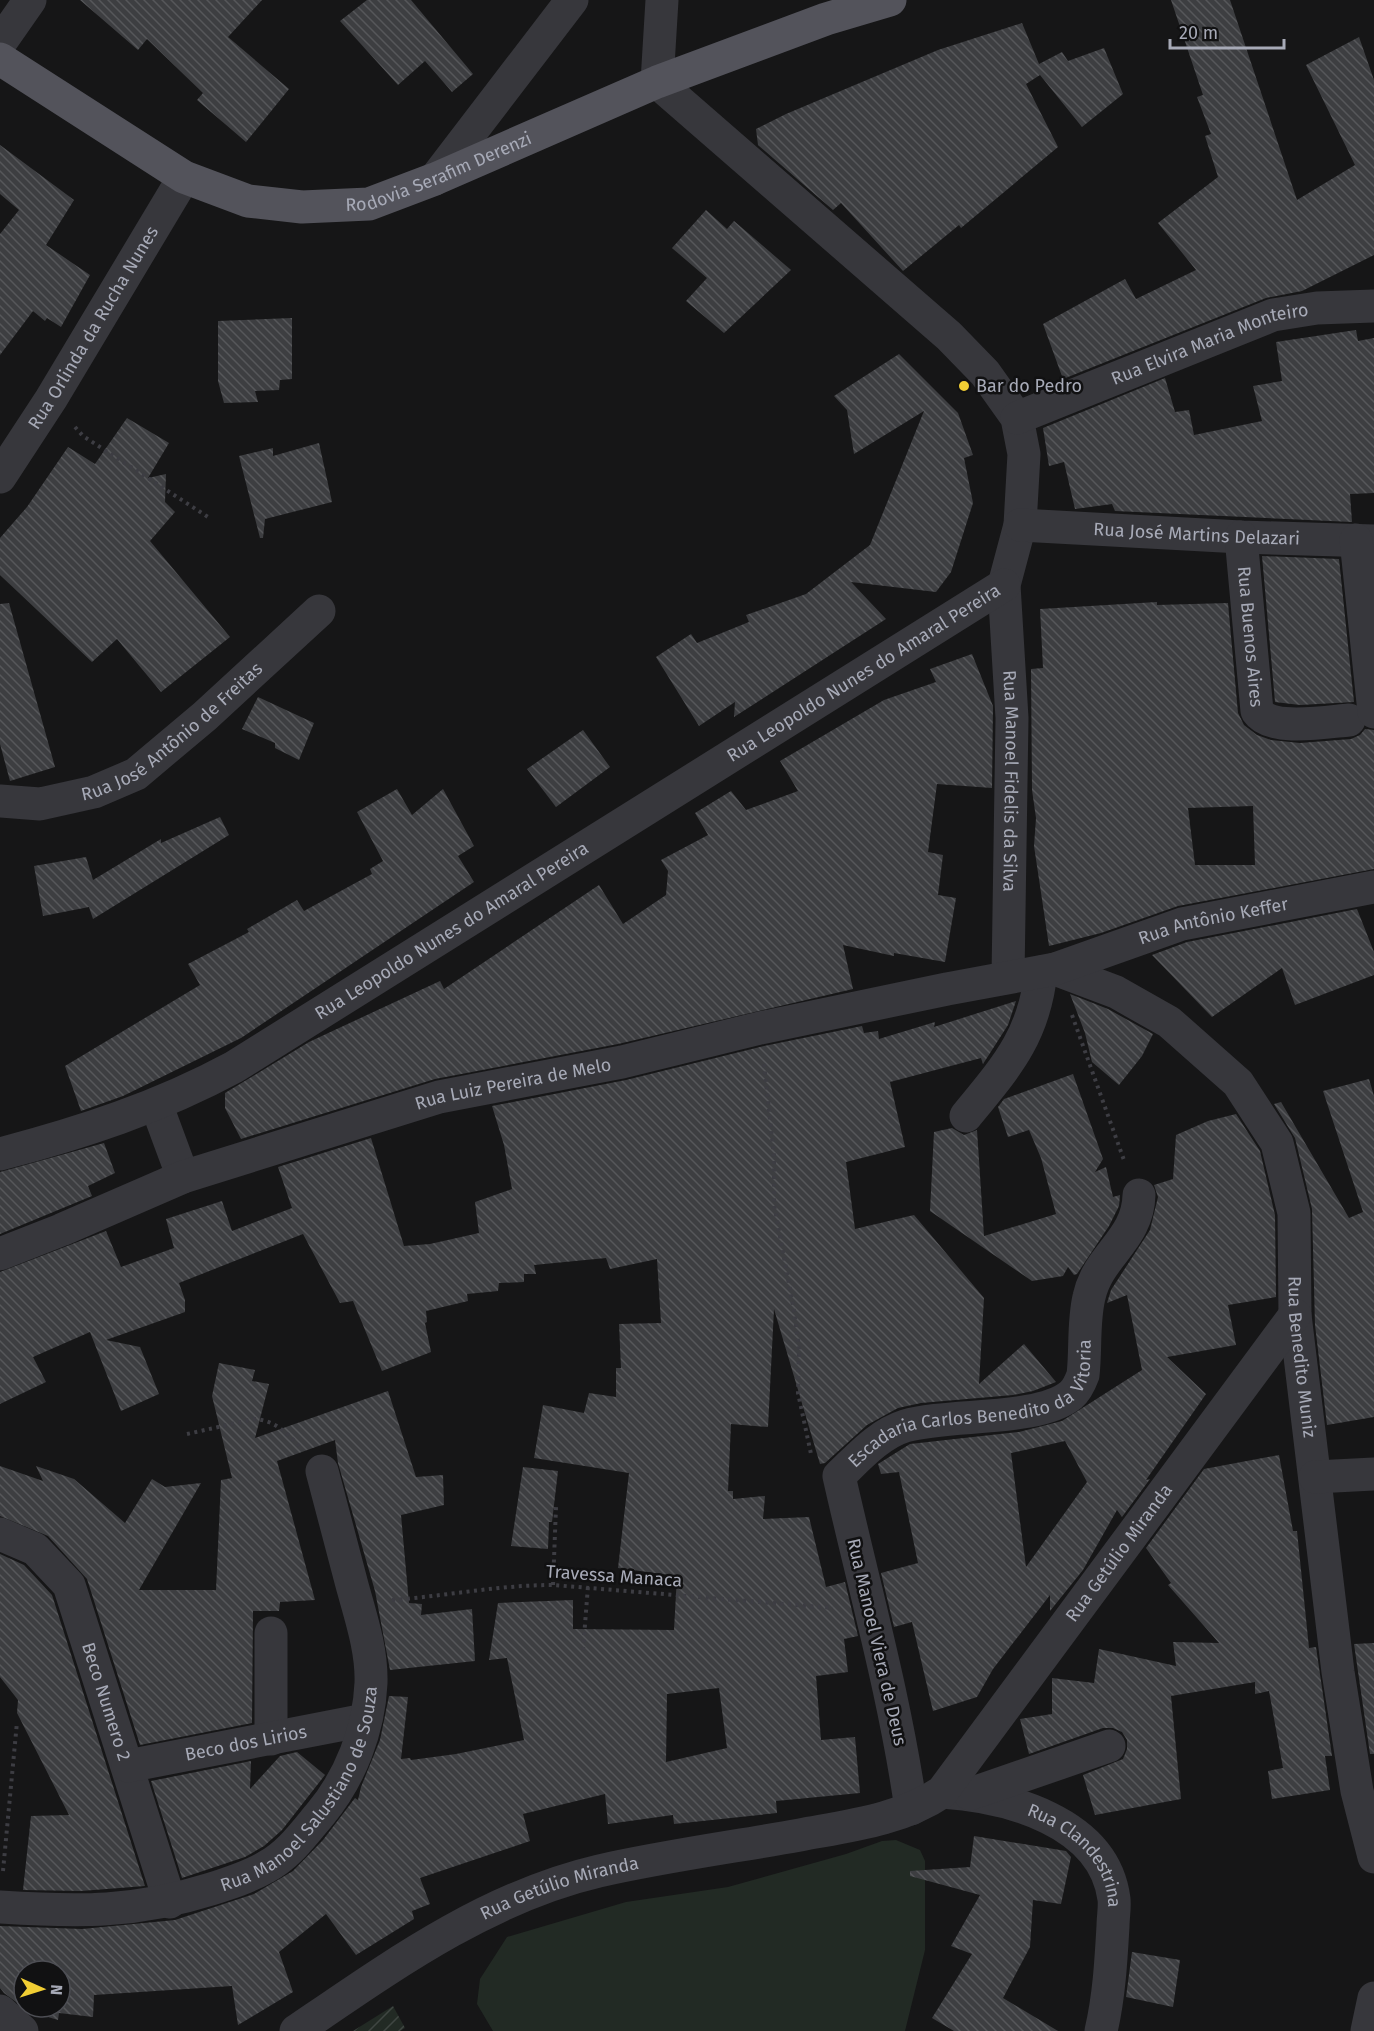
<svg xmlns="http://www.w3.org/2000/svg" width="1374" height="2031" viewBox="0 0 1374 2031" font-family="'Fira Sans',sans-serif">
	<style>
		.green { fill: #222a24 }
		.garden { fill: url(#garden-furrows) }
		.building { fill: url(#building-back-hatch); fill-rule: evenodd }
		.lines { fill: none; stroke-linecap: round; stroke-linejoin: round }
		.path { stroke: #3d3d43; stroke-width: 4; stroke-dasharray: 3 4.5; stroke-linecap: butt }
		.minor { stroke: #37373c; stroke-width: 33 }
		.major { stroke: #53535b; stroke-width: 33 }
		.poi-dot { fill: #f1ce34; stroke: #111112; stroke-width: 2 }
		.labels { text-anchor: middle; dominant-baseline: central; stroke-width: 5; stroke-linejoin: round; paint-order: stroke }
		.street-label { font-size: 18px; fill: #a7aab7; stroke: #111112 }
		.poi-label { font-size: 18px; fill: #a7aab7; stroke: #111112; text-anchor: start }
	</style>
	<defs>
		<pattern id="garden-furrows" width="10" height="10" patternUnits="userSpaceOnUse" patternTransform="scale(1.5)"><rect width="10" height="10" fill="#222a24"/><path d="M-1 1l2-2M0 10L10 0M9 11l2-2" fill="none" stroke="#3f4642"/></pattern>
		<pattern id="building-back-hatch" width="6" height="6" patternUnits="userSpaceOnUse" patternTransform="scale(1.5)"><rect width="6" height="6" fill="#3d3e41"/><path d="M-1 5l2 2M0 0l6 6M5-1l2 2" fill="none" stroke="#56575a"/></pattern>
	</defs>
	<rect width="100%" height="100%" fill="#161617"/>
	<path class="green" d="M896,1840L920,1850L925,1861V1950L905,2031H493L477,2004L480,1979L507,1937L626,1902L728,1887L846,1854L882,1841Z"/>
	<path class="garden" d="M393,2006L405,2028L400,2031H353Z"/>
	<path class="building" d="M80,0H262L228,37L289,89L246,142L197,100L203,93L147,39L138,50Z
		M367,0H411L473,74L452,92L425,61L398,85L340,21Z
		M1171,0H1230L1297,200L1355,165L1306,65L1359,37L1374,80V255L1302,291L1266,298L1063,379L1043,324L1125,279L1136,299L1196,270L1158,223L1218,177L1205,136L1211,134L1197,97L1203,95Z
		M1022,23L1039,64L1062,52L1068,61L1104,48L1123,94L1082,127L1040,75L1026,84L1058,147L961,228L959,225L903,271L841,203L833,210L758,145L756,129L786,114L938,50Z
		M0,145L74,200L46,245L90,275L61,327L47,318L45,321L33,311L0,355V234L19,210L0,194Z
		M706,210L727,229L734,221L791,270L724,333L686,301L707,278L672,248Z
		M292,318V379L280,380L279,390L255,391L258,402L224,403L218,381V321Z
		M1356,330L1358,341L1374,338V493L1350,494L1352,522L1115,511L1112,504L1075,509L1064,462L1049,466L1043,428L1165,378L1175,412L1189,410L1194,435L1262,421L1253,386L1282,381L1276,342Z
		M899,354L958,413L973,455L964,458L973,503L951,572L936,592L851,582L886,619L734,717L735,702L699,726L656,657L691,634L697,643L749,622L746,615L806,594L870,545L924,411L854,454L847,410L834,396Z
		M127,418L169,443L148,478L166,474L165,502L175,512L150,541L230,637L161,692L117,639L92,662L0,575V538L27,507L68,447L95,464Z
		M319,443L332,502L265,519L263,538H260L239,456L273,448V456Z
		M1262,556L1339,559L1354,702L1300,705L1275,702Z
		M1157,602V605L1228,603L1238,713L1244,725L1257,735L1271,740L1300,743L1351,739L1360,735L1365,729L1374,730V869L1178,906L1101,933L1049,946L1034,846L1036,818L1032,790L1031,669L1043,668L1040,609ZM1253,806L1255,865H1195L1188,808Z
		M9,603L55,767L10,781L0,744V604Z
		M972,654L993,706L992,788L937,784L928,852L943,855L938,895L956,898L945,962L894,953V956L843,945L853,989L618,1044L435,1079L241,1139L225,1108V1093L309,1042L440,981L444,989L599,885L623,924L666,895L668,871L661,860L708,835L695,813L731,791L746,810L798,791L780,761L884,700L936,682L930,669Z
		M258,697L314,723L299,760L275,748V743L242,729Z
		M583,730L610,767L556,807L527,769Z
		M397,789L412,815L443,789L474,846L458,856L474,882L241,1038L123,1096L81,1111L65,1066L200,985L188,964L249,932L247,929L297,900L304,911L372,874L370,869L383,861L357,812Z
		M220,817L229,835L93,919L89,907L43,916L34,866L86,857L93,880L161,839V843Z
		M1357,909L1374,952V975L1295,1005L1282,968L1212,1017L1152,955L1187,942Z
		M1070,994L1108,1009L1153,1034L1142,1056L1119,1085L1092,1062L1085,1033Z
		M1016,1001L1008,1025L983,1064L981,1058L890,1082L905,1147L846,1162L855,1229L914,1215L984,1298L979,1384L1024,1344L1056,1382L1033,1391L1013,1395L921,1403L898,1408L867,1425L825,1463L820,1464L774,1309L768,1427L731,1424L728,1491H733V1499L765,1496L763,1519L809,1517L826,1587L845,1582L858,1636L844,1639L848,1672L816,1676L821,1740L855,1737L860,1793L776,1801L777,1813L674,1824L673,1815L608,1824L605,1794L523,1814L530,1841L420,1878L430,1904L412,1911L414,1919L356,1955L326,1914L279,1952L293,1992L238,2025L232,1986L94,1995L93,2017L59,2013L58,2020L28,2011L4,1993L0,1988V1926L82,1929L175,1920L254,1894L293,1871L323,1840L355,1798L358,1800L361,1787L380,1740L389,1696L408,1697L401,1759L410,1758L411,1760L456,1754L524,1740L507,1658L489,1660L498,1603L573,1600V1629L674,1630L677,1576L618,1568L629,1473L534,1458L543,1405L584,1413L589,1393L616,1397V1368H621L619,1324L661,1323L657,1259L610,1269L606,1258L534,1265L536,1274H524V1282L499,1283L498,1291L467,1294L468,1301L426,1311L427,1322L425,1323L431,1352L382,1371L353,1301L340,1303L303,1234L179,1283L185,1300V1312L106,1340L140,1347L159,1394L121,1411L90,1332L33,1357L46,1382L0,1404V1272L106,1231L121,1267L174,1248L166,1219L222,1201L232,1231L292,1208L278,1167L371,1138L404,1246L430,1244L479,1233L475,1202L512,1189L504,1145L492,1106L626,1080L764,1046L862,1026L864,1033L878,1031L879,1039L935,1022L934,1027ZM719,1688L727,1748L666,1762L667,1694ZM24,1971H60V2007H24Z
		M1073,1074L1103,1159L1095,1172L1106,1167L1113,1197L1120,1195L1119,1206L1109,1226L1077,1274L1074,1275L1068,1267L1063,1276L1032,1281L930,1211L934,1132L952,1128L964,1135L977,1130L984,1236L1056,1214L1041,1158L1029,1130L1008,1137L998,1107L1004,1099Z
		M1369,1079L1374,1096V1417L1327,1425L1315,1325L1312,1209L1295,1138L1274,1104L1281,1102L1349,1218L1363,1212L1323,1091Z
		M1236,1114L1260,1151L1275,1215L1276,1297L1228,1305L1236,1345L1167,1357L1206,1394L1146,1480L1150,1479L1122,1517L1117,1510L1083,1570L1050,1611V1595L993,1669L977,1697L933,1711L912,1622L894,1627L881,1573L918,1563L899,1472L881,1474L878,1464L910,1444L1019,1432L1062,1421L1142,1370L1127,1295L1107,1303L1111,1290L1150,1230L1158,1197L1154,1185L1173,1179L1176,1135L1208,1121ZM1065,1441L1087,1482L1026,1567L1011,1453Z
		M104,1143L115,1173L88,1186L92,1196L0,1234V1172Z
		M219,1363L255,1370L252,1381L269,1384L255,1438L388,1391L416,1477L443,1475L444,1505L401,1515L409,1603L422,1604L421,1615L472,1609L475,1661L390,1670L375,1591L338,1463L335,1440L277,1461L315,1600L280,1602L279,1611H253L252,1723L140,1745L87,1579L48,1536L0,1516V1466L43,1481L36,1466L74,1479L125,1523L152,1479L165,1487L201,1483L139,1590H216L221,1480L232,1478L212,1396Z
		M1279,1455L1293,1531H1297L1309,1648L1316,1647L1332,1756H1325L1330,1790L1272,1799L1268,1771L1283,1768L1269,1691L1255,1694V1682L1171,1696L1181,1799L1095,1815L1083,1775L1123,1759L1127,1749V1740L1122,1732L1113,1728H1103L1029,1754L1020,1719L1052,1714V1678L1094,1683L1099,1649L1176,1666L1173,1642L1219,1643L1168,1585L1171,1583L1146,1548L1204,1469Z
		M523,1467L558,1471L552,1522H549L548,1549L511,1546Z
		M0,1554L24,1565L52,1595L145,1886L81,1891L23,1890L31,1816L69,1815L17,1713L18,1700L0,1677Z
		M1374,1643V1754H1370L1354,1644Z
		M297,1752L325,1775L282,1830L264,1846L245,1857L182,1878L151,1781L251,1761L250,1789L280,1756Z
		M974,1836L1066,1851L1071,1857L1061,1904L1033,1900L1030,1947L1003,1998L1058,2031H954L932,2018L972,1954L951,1946L980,1895L910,1876V1871L970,1867Z
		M1132,1952L1180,1960L1173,2007L1126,1997Z"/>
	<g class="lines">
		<path class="path" d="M75,427L83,436L208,517
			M1072,1015L1125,1163
			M764,1064L774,1156V1204L794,1311L799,1348L798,1393L811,1454
			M187,1434L254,1419C274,1420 286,1432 299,1446
			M553,1585L556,1507
			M392,1600C446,1596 499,1585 553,1585L833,1608
			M583,1650L588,1586
			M3,1871L17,1722"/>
		<g class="minor">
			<path id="s1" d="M662,0L657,82L949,336L985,373L1017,418L1024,454L1020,525L1004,585L1012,718L1008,977"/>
			<path d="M0,43L30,0"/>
			<path d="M435,179L572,0"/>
			<path id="s2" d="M1017,418L1273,315L1317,308L1374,306"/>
			<path id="s3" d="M0,477L51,399L184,177"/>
			<path id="s4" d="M1020,525L1241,537L1374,541"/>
			<path id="s5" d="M1241,537L1257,711C1271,732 1326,722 1349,720"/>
			<path d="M1356,540L1374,712"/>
			<path id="s6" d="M0,801L40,804L94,792L136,774L205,716L319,611"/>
			<path id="s7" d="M1055,969L1116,992L1169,1022L1238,1083L1277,1143L1294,1213L1295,1315L1338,1672L1357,1791L1374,1857"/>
			<path d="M156,1104L183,1177"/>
			<path d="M966,1116C1006,1067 1034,1037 1041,972"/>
			<path id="s8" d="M0,1154C81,1133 160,1107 234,1067L1004,585"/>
			<path id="s9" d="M0,1254L61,1230L183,1177L439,1097L622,1062L760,1028L947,989L1055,969L1182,924L1374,887"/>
			<path d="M1315,1477L1374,1474"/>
			<path id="s10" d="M0,1534L35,1549L69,1585L170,1902"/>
			<path d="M271,1633V1739"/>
			<path id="s11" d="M128,1766L365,1720"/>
			<path id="s12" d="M942,1792C1006,1796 1104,1821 1114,1899C1115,1907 1113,1918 1113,1926C1111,1961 1109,1997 1101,2031"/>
			<path d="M970,1794L1109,1746"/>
			<path id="s13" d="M911,1809C895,1696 864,1587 839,1476C858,1458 879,1434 905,1426C949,1413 1038,1422 1071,1395C1077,1390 1080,1383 1083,1375C1086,1350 1083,1322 1089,1297C1098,1255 1138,1240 1139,1195"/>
			<path id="s14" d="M0,1907C79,1912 135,1913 211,1889C230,1883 249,1877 266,1867C289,1855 305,1832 321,1813C350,1778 369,1730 371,1683C372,1650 361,1618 352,1585C342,1547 332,1509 322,1471"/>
			<path d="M0,2011L22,2031"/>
			<path id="s15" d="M296,2031C390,1967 487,1897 599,1871C665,1856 733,1847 800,1835C848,1826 901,1820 942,1792L1295,1315"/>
			<path d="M1367,2031L1374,1998"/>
		</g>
		<path class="major" id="s16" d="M0,59L184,177L248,201L302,207L369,204L435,179L657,82L826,19L890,0"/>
	</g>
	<circle class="poi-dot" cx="964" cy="386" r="6"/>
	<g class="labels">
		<g class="street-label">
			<text stroke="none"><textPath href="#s16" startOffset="484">Rodovia Serafim Derenzi</textPath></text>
			<text stroke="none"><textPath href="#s3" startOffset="176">Rua Orlinda da Rucha Nunes</textPath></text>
			<text stroke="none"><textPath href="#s2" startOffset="207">Rua Elvira Maria Monteiro</textPath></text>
			<text stroke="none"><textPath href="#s4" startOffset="177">Rua José Martins Delazari</textPath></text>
			<text stroke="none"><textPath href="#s5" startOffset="100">Rua Buenos Aires</textPath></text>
			<text stroke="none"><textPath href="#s8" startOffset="993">Rua Leopoldo Nunes do Amaral Pereira</textPath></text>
			<text stroke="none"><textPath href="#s6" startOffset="194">Rua José Antônio de Freitas</textPath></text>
			<text stroke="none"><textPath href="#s1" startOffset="942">Rua Manoel Fidelis da Silva</textPath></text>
			<text stroke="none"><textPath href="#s9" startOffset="1262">Rua Antônio Keffer</textPath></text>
			<text stroke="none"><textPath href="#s8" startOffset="507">Rua Leopoldo Nunes do Amaral Pereira</textPath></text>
			<text stroke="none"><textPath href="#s9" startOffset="542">Rua Luiz Pereira de Melo</textPath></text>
			<text stroke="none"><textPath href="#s7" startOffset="506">Rua Benedito Muniz</textPath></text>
			<text stroke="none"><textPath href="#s13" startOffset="506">Escadaria Carlos Benedito da Vitoria</textPath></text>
			<text stroke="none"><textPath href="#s15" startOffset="996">Rua Getúlio Miranda</textPath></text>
			<text transform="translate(614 1576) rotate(4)">Travessa Manaca</text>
			<text transform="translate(877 1642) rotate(77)">Rua Manoel Viera de Deus</text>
			<text stroke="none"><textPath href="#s10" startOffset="210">Beco Numero 2</textPath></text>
			<text stroke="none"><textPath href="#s11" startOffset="120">Beco dos Lirios</textPath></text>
			<text stroke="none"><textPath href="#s14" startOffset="356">Rua Manoel Salustiano de Souza</textPath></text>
			<text stroke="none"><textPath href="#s12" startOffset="158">Rua Clandestrina</textPath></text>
			<text stroke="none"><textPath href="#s15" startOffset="302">Rua Getúlio Miranda</textPath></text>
		</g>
		<g class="poi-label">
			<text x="976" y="386">Bar do Pedro</text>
		</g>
	</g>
	<g transform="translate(42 1989) rotate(93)"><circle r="28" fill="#111112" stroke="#4d4e54" stroke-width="1.5"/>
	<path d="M0-4.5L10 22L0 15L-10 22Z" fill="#f1ce34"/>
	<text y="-9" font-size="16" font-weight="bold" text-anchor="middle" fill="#a7aab7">N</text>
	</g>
	<path d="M1170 39v9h114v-9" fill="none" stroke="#a7aab7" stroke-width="3"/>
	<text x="1179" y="39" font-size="18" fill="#a7aab7" stroke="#111112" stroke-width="4.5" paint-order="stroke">20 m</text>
</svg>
